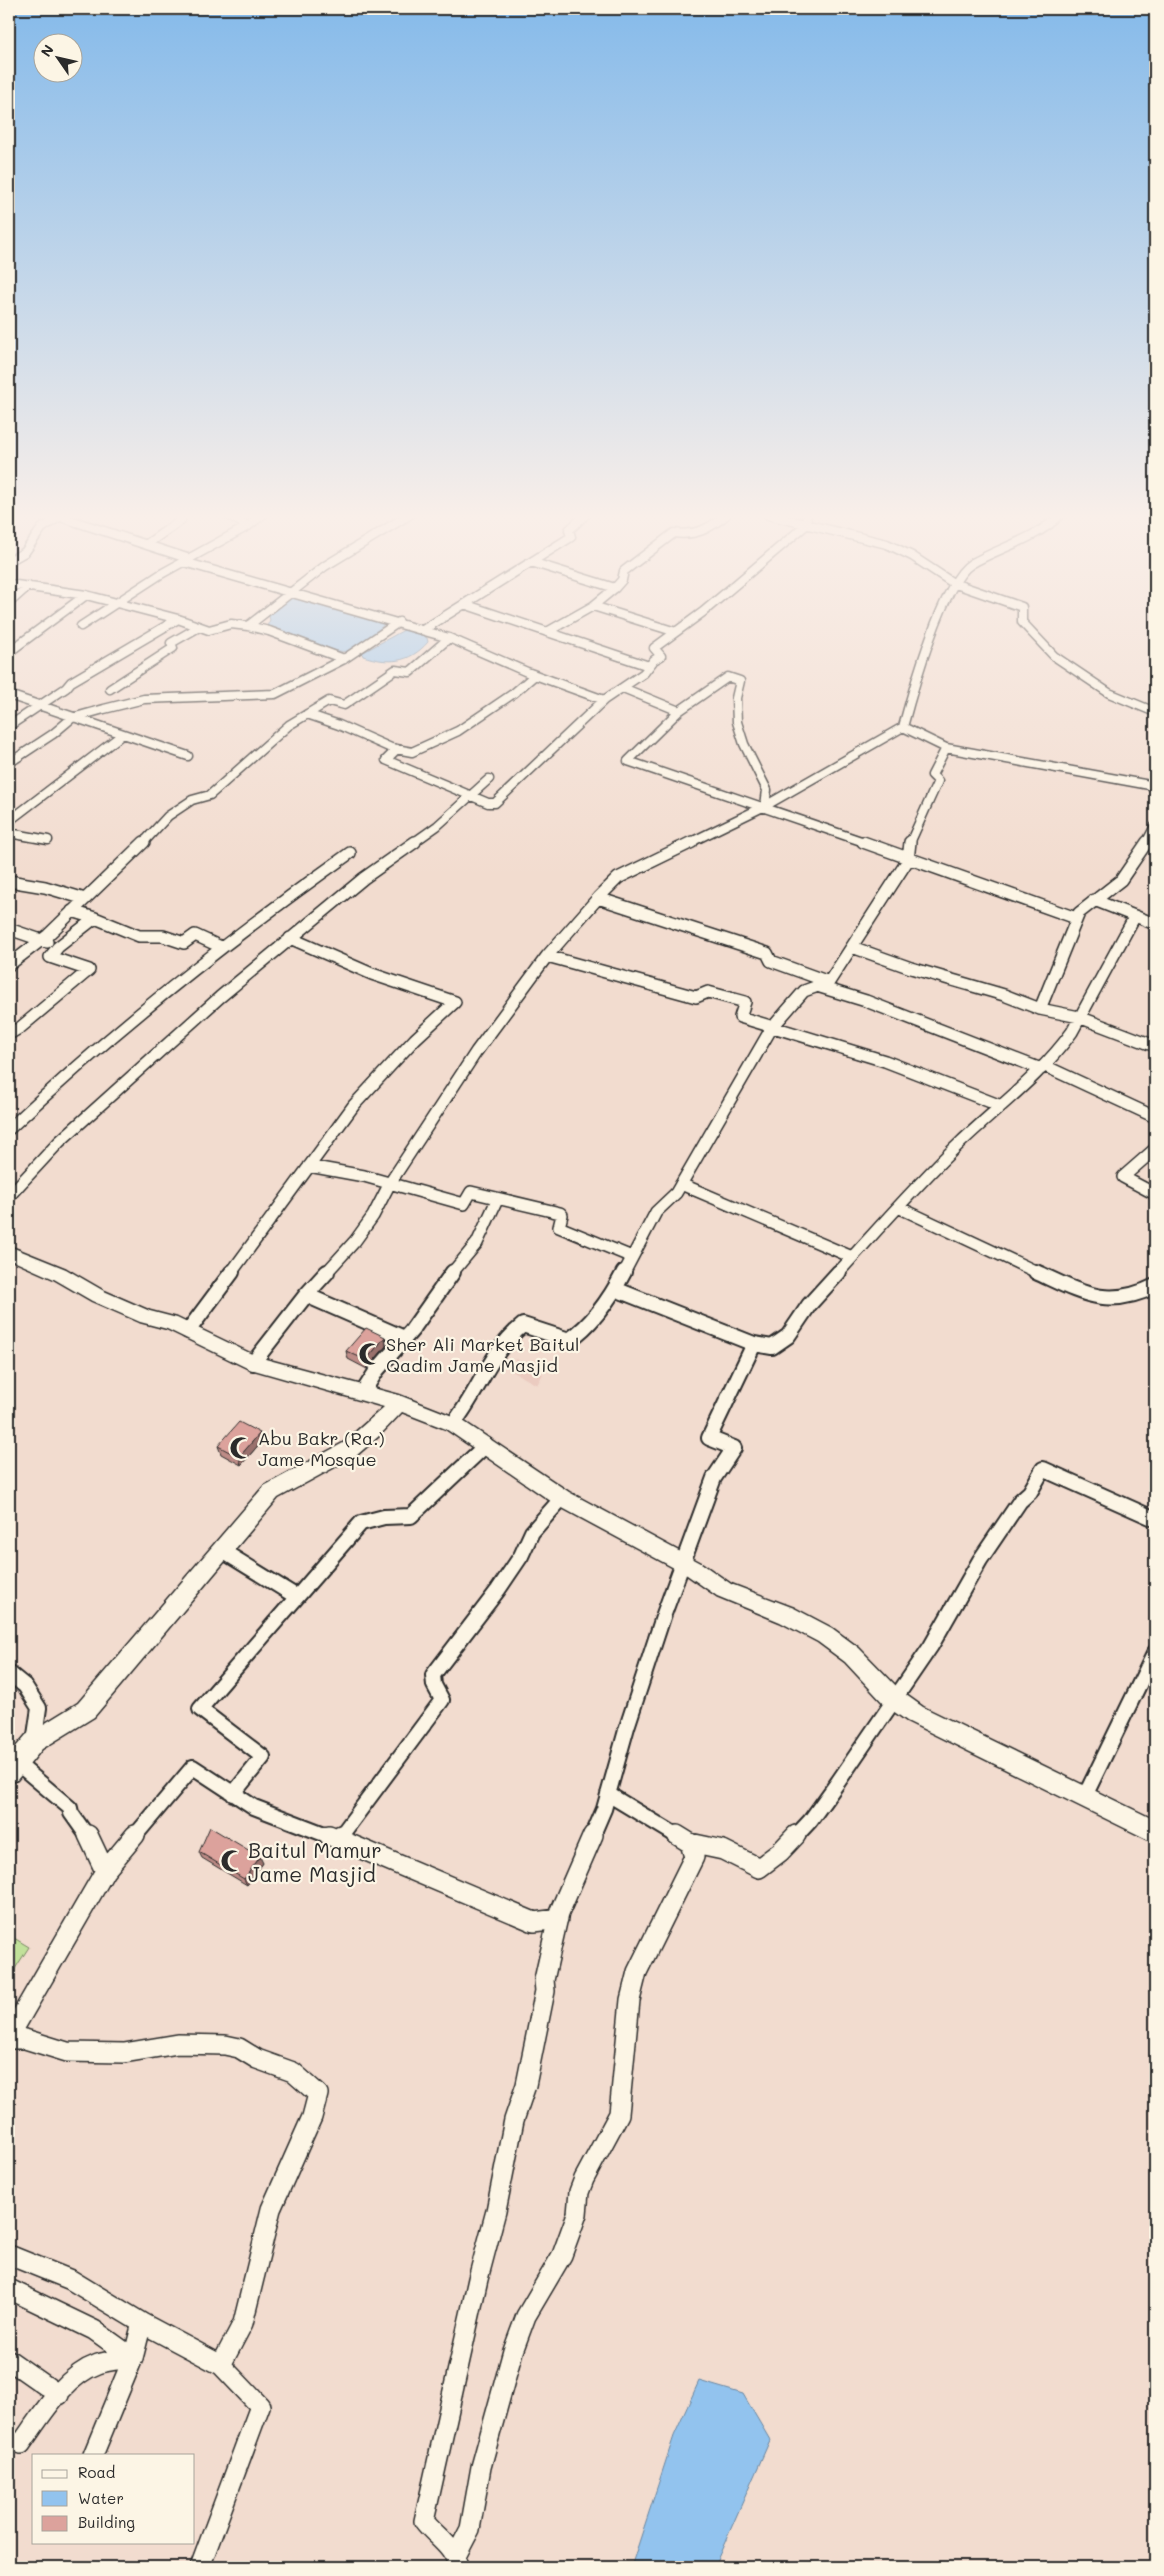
<svg xmlns="http://www.w3.org/2000/svg" width="1164" height="2576" viewBox="0 0 1164 2576" font-family="Mali,sans-serif">
	<style>
		.built { fill: #ebcbc0 }
		.green { fill: #c1e19a; stroke: #768662 }
		.water { fill: #92c3ee; stroke: #6986a0 }
		.lines { fill: none; stroke-linecap: round; stroke-linejoin: round }
		.street-far3-casing { stroke: #2b2b2b; stroke-width: 11 }
		.street-far2-casing { stroke: #2b2b2b; stroke-width: 14 }
		.street-far1-casing { stroke: #2b2b2b; stroke-width: 18 }
		.street-casing { stroke: #2b2b2b; stroke-width: 22 }
		.secondary-casing { stroke: #2b2b2b; stroke-width: 3 }
		.street-far3 { stroke: #fcf5e5; stroke-width: 8 }
		.street-far2 { stroke: #fcf5e5; stroke-width: 11 }
		.street-far1 { stroke: #fcf5e5; stroke-width: 14 }
		.street { stroke: #fcf5e5; stroke-width: 19 }
		.secondary { fill: #fcf5e5; fill-rule: evenodd }
		.wall { fill: #bd8b86; stroke: #2b2b2b }
		.shaded-wall { fill: #9a716d; stroke: #2b2b2b }
		.building { fill: #dca29c; stroke: #2b2b2b }
		.labels { text-anchor: middle; dominant-baseline: central; stroke-width: 4.5; stroke-linejoin: round; paint-order: stroke }
		.poi-label { font-size: 18px; fill: #2b2b2b; stroke: #fcf5e5; text-anchor: start }
		.near-poi-label { font-size: 21px; fill: #2b2b2b; stroke: #fcf5e5; text-anchor: start }
	</style>
	<rect width="100%" height="100%" fill="#f2dccf"/>
	<filter id="ink" filterUnits="userSpaceOnUse"><feTurbulence type="fractalNoise" baseFrequency=".02" numOctaves="2"/><feDisplacementMap in="SourceGraphic" scale="10" xChannelSelector="R" yChannelSelector="G"/><feConvolveMatrix kernelMatrix="1 2 1 2 8 2 1 2 1" color-interpolation-filters="sRGB"/></filter>
	<g filter="url(#ink)">
		<path class="built" d="M516,1359L543,1374L537,1385L510,1370Z"/>
		<path class="green" d="M14,1938L29,1947L9,1978V1944Z"/>
		<path class="water" d="M294,596L386,622C377,633 362,646 349,651C337,655 277,634 267,626L270,620L268,613L270,609Z
			M404,630H412L427,638L428,642C409,664 388,664 363,656L362,653Z
			M699,2381L743,2394L770,2440L714,2567H631L674,2436Z"/>
		<g class="lines">
			<defs>
				<path id="street-far3" d="M228,515L248,526
					M768,515L887,544L912,556L953,583
					M61,517L190,559
					M9,520L16,515
					M147,544L181,520L177,515
					M9,561L25,552L42,528L62,515
					M184,562L449,638L527,672L604,700
					M531,562L615,588L593,606L676,632
					M953,583L1022,607V622L1054,656L1109,693L1155,712
					M9,584L86,595L178,619L209,630L231,624L248,626L269,631L344,659
					M615,588L622,580L624,571L674,533C696,536 709,529 726,515
					M9,603L28,586
					M464,604L649,666
					M81,626L161,574L248,526L262,515
					M248,626L325,566L409,515
					M423,630L571,537L569,530L585,515
					M547,632L593,606
					M9,652L86,595
					M623,688L679,711L728,677L740,681L736,698L737,722L744,744L767,790L765,806
					M110,689L173,648L171,643L199,627
					M9,695L188,756
					M679,711L628,761L867,843
					M307,714L339,725L391,748L412,752L458,731L514,693L535,675
					M9,726L66,688L71,682L178,619
					M946,748L1155,786
					M397,749L386,760L488,803H495L604,700L644,673L654,660L661,656L654,648L703,612L806,525L807,515
					M9,763L53,734L72,718L104,709L144,699L275,694L344,659L399,622
					M9,821L123,734
					M9,833L48,840
					M143,843L168,816L192,800L210,795L289,725L329,701L344,705L395,670L410,672L449,638
					M413,843L437,826L489,779
					M689,843L765,806L903,727
					M910,843L938,781L932,775L946,748L903,727C912,693 943,581 971,564C1000,547 1035,540 1060,515
					M1146,843L1155,826"/>
				<path id="street-far2" d="M692,842L618,878L598,898L767,953L771,961L829,982
					M863,842L1076,918
					M9,881L45,887L85,899
					M1094,900L1155,924
					M95,918L139,936H163L184,943L195,935L221,947
					M9,929L47,942
					M852,947L911,968L1004,995L1040,1009L1079,1017L1155,1046
					M547,956L598,898
					M9,965L48,935L144,842
					M817,986L866,1001L1041,1069
					M1040,1009L1079,913L1121,880L1147,842
					M9,1034L21,1027L89,970L50,957L58,947L95,918L72,911
					M1045,1066L1155,1117
					M9,1129C116,1028 230,938 350,853
					M1155,1149L1123,1177L1155,1194
					M309,1166L364,1176L464,1204L471,1192L560,1213L562,1215L559,1227L632,1257
					M681,1184L852,1257
					M9,1196L59,1142L220,997L364,878L415,842
					M898,1207L1039,1273
					M231,1273L354,1105L415,1039L455,1002L372,974L290,938
					M326,1273L355,1241L373,1216L390,1183L476,1052L547,956L696,997L708,992L745,1002L740,1017L885,1061L1001,1106
					M452,1273L477,1243L497,1200
					M624,1273L656,1212L676,1193L771,1029L804,991L829,982L908,860L910,842
					M838,1273C878,1229 918,1183 961,1142C999,1106 1041,1075 1072,1032L1135,916"/>
				<path id="street-far1" d="M1036,1272C1080,1292 1107,1310 1155,1286
					M615,1289L754,1344L772,1347L788,1336L809,1305L839,1272
					M306,1295L327,1272
					M188,1331L232,1272
					M253,1363L306,1295L404,1338
					M363,1392L377,1370L412,1330L453,1272
					M453,1424C479,1392 490,1351 523,1325L569,1340C593,1324 611,1297 624,1272
					M221,1550L297,1597L361,1523L384,1517L411,1516L486,1445
					M9,1673L25,1686L39,1708L34,1742
					M17,1763L70,1808L71,1813L88,1837
					M233,1794L263,1757L200,1709L297,1597
					M608,1794L679,1837
					M1084,1798L1155,1652
					M134,1837L193,1767L254,1807L332,1837
					M340,1837L442,1700L434,1685L433,1675L498,1590L521,1556L532,1532L562,1498
					M592,1837L604,1809L627,1727L664,1614L714,1478L734,1448L709,1438L754,1344
					M795,1837L810,1821L838,1782L931,1646L980,1560L1020,1501L1030,1492L1043,1469L1155,1519"/>
				<path id="street" d="M88,1835L105,1871L135,1835
					M329,1835L338,1839L341,1835
					M338,1839L534,1922L558,1919
					M690,1843L723,1850L759,1868L780,1852L796,1835
					M9,2037L105,1871
					M9,2039H25L67,2052L124,2053L178,2044L225,2045L239,2048L257,2059L293,2072L318,2094L312,2117L271,2209L243,2323L221,2365
					M9,2255L71,2280L142,2323L221,2365L260,2406L200,2567
					M9,2289L94,2330L133,2358C122,2360 109,2360 98,2364C64,2376 41,2416 21,2444L9,2441
					M9,2360L59,2395
					M93,2455L133,2358L142,2323
					M457,2554L470,2529L481,2467L513,2351L526,2316L562,2255L577,2214L579,2192L584,2179L619,2114L630,2000L637,1972L694,1857L690,1843L677,1835
					M458,2567C455,2546 436,2537 424,2521L478,2279L496,2211L514,2120L526,2085L545,1991L544,1980L559,1913L593,1835"/>
				<path id="secondary" d="M9,1246L66,1269L104,1291L150,1311L177,1318L258,1357L399,1395L460,1419L569,1492L701,1563L731,1584L794,1608L832,1628L859,1648L902,1692L923,1707L1155,1820V1843L907,1721L886,1706L845,1662L818,1642L780,1622L717,1596L687,1575L555,1504L446,1429L402,1412L379,1436L357,1455L278,1498L94,1717L42,1749L17,1780L9,1783V1755L26,1735L78,1703L264,1486L343,1443L384,1407L247,1368L167,1329L140,1322L92,1301L54,1279L9,1259Z"/>
			</defs>
			<use href="#street-far3" class="street-far3-casing"/>
			<use href="#street-far2" class="street-far2-casing"/>
			<use href="#street-far1" class="street-far1-casing"/>
			<use href="#street" class="street-casing"/>
			<use href="#secondary" class="secondary-casing"/>
			<use href="#street-far3" class="street-far3"/>
			<use href="#street-far2" class="street-far2"/>
			<use href="#street-far1" class="street-far1"/>
			<use href="#street" class="street"/>
			<use href="#secondary" class="secondary"/>
		</g>
		<path class="wall" d="M385,1337L386,1346L367,1369L348,1359L346,1351Z
			M262,1441L241,1465L221,1454L218,1446Z
			M199,1852L263,1863L247,1885L202,1858Z"/>
		<path class="shaded-wall" d="M385,1337L386,1346L367,1369L366,1360Z
			M260,1433L262,1441L241,1465L239,1457Z
			M260,1857L263,1863L247,1885L244,1879Z"/>
		<path class="building" d="M366,1328L385,1337L366,1360L346,1351Z
			M239,1422L260,1433L239,1457L218,1446Z
			M210,1827L260,1857L244,1879L199,1852Z"/>
	</g>
	<linearGradient id="sky" x2="0" y2="1"><stop stop-color="#85baea"/><stop offset="0.59" stop-color="#f9efe9"/><stop offset="1" stop-color="#f9efe9" stop-opacity="0"/></linearGradient>
	<rect width="1164" height="876" fill="url(#sky)"/>
	<defs>
		<symbol id="mosque-bare" viewBox="-9 -9 18 18"><path d="M3.5-4.9A6 6 0 1 0 3.5 4.9A5 5 0 1 1 3.5-4.9Z" fill="#2b2b2b" stroke="#fcf5e5" stroke-width="2.5" paint-order="stroke"/></symbol>
	</defs>
	<g fill-rule="evenodd">
		<use href="#mosque-bare" x="354" y="1338" width="32" height="32"/>
		<use href="#mosque-bare" x="225" y="1432" width="32" height="32"/>
		<use href="#mosque-bare" x="216" y="1845" width="32" height="32"/>
	</g>
	<g class="labels">
		<g class="poi-label">
			<text x="386" y="1344">Sher Ali Market Baitul<tspan x="386" dy="21">Qadim Jame Masjid</tspan></text>
			<text x="258" y="1438">Abu Bakr (Ra.)<tspan x="258" dy="21">Jame Mosque</tspan></text>
		</g>
		<g class="near-poi-label">
			<text x="248" y="1849">Baitul Mamur<tspan x="248" dy="24">Jame Masjid</tspan></text>
		</g>
	</g>
	<rect width="1164" height="2576" fill="none" stroke="#fcf5e5" stroke-width="30"/>
	<rect x="15" y="15" width="1134" height="2546" fill="none" stroke="#2b2b2b" stroke-width="2" filter="url(#ink)"/>
	<rect x="32" y="2454" width="162" height="90" fill="#fcf5e5" stroke="#a8a49b"/>
	<rect x="42" y="2470" width="25" height="8" fill="#fcf5e5" stroke="#a8a49b"/>
	<text x="78" y="2478" font-size="15" fill="#2b2b2b">Road</text>
	<rect x="42" y="2491" width="25" height="15" fill="#92c3ee" stroke="#a8a49b"/>
	<text x="78" y="2504" font-size="15" fill="#2b2b2b">Water</text>
	<rect x="42" y="2516" width="25" height="15" fill="#dca29c" stroke="#a8a49b"/>
	<text x="78" y="2528" font-size="15" fill="#2b2b2b">Building</text>
	<g transform="translate(58 58) rotate(304)"><circle r="24" fill="#fcf5e5" stroke="#a8a49b"/>
	<path d="M0-4L9 19L0 12L-9 19Z" fill="#2b2b2b"/>
	<text y="-8" font-size="14" font-weight="bold" text-anchor="middle" fill="#2b2b2b">N</text>
	</g>
</svg>
